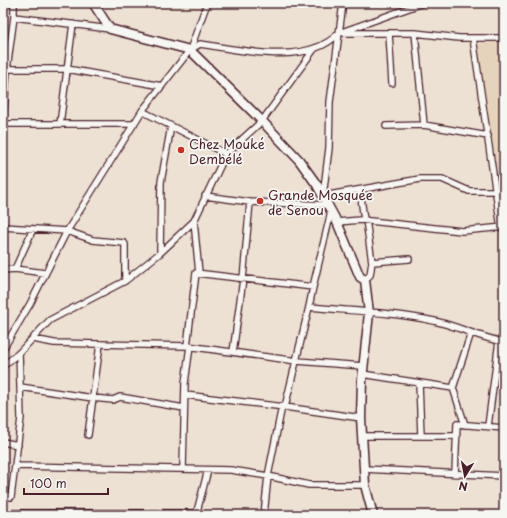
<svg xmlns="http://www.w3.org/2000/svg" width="507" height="518" viewBox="0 0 507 518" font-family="'Playpen Sans',sans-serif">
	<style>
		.built { fill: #e5d3bc }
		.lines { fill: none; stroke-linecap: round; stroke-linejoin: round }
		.street-casing { stroke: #4a1f2b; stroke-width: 8 }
		.secondary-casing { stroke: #4a1f2b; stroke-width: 11 }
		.street { stroke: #f6f6f2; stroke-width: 5.5 }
		.secondary { stroke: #f6f6f2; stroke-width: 8 }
		.poi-dot { fill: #c8321e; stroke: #f6f6f2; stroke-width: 1.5 }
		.labels { text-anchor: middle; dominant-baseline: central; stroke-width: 3.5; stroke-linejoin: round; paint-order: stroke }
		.poi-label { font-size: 13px; fill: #4a1f2b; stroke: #f6f6f2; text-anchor: start }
	</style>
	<rect width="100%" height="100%" fill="#ece1d2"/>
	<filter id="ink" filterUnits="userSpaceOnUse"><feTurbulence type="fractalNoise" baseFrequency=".025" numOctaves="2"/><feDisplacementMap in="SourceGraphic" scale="8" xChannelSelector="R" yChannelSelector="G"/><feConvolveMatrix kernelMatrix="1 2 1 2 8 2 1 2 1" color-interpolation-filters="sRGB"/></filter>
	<g filter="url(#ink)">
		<path class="built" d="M504,42V214L477,43Z"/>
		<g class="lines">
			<defs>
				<path id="street" d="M343,3L330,102L329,148L323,196L420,179H442L469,191H496
					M206,6L190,50L142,111L226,154
					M14,17L110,29
					M344,33H415L459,38H504
					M389,33L392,83
					M415,33L424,125
					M473,38L501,228
					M190,50L200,44C241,50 307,67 339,33L423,3
					M7,69H67L162,86
					M3,124H134
					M3,124L7,69L14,17V3
					M60,124L73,24
					M386,126L424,125L488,136
					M3,145V209
					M360,190L364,220
					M205,196L250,202L327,205
					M194,221L199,273
					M337,222L361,220L462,231L504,227
					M3,227L67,231L93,240L124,243L125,244V281
					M160,253L161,182L171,126
					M372,262L409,259
					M15,269L33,229
					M3,270L15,269L45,273
					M365,280L370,275L372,262L366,220
					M313,287L331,212
					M309,307L313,287L196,273L187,346L297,361L363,366
					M33,339L54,343L187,346
					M3,349L30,304L67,231L142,111
					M233,352L243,279L250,202
					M3,366L19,353L50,320L125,281L160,253L194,221L226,154L262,121L315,48
					M362,374L453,388
					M419,383L421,436
					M20,387L93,398L113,400L120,397L184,408
					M185,395L285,407L361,418
					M285,407L309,307C350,311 393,312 434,321C458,326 480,338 504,342
					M465,425L453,388L471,333
					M488,426L499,341
					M88,435L100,344
					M362,436H457
					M3,442L18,445
					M15,466L231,470L268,476L309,485H365
					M183,469L185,383L190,346
					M364,469L504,476
					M455,474L457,424L504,428
					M3,495L11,497L21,418L19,353
					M3,513H197
					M196,515L208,470
					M264,515L268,476L282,406"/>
				<path id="secondary" d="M93,3L110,29L190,50L262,121L299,160L317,185L337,222L360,277L365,280L369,313L362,380L361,418L365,485L373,515"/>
			</defs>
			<use href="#street" class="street-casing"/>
			<use href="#secondary" class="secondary-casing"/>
			<use href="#street" class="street"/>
			<use href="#secondary" class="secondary"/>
		</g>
	</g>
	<g class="poi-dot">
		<circle cx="181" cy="150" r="4"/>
		<circle cx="260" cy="201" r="4"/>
	</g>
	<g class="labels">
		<g class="poi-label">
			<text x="189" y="143">Chez Mouké<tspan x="189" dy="15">Dembélé</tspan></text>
			<text x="268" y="194">Grande Mosquée<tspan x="268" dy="15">de Senou</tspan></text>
		</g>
	</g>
	<rect width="507" height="518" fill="none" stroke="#f6f6f2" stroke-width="16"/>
	<rect x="8" y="8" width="491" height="502" fill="none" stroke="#4a1f2b" stroke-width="1.5" filter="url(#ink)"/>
	<g transform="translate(465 476) rotate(190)" stroke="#f6f6f2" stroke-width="3" paint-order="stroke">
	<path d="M0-3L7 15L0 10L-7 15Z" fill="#4a1f2b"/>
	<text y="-6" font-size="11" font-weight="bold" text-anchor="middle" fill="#4a1f2b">N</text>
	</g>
	<path d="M24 488v6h84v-6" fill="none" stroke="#4a1f2b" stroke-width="2"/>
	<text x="30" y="488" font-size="12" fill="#4a1f2b" stroke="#f6f6f2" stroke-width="3" paint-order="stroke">100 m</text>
</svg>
